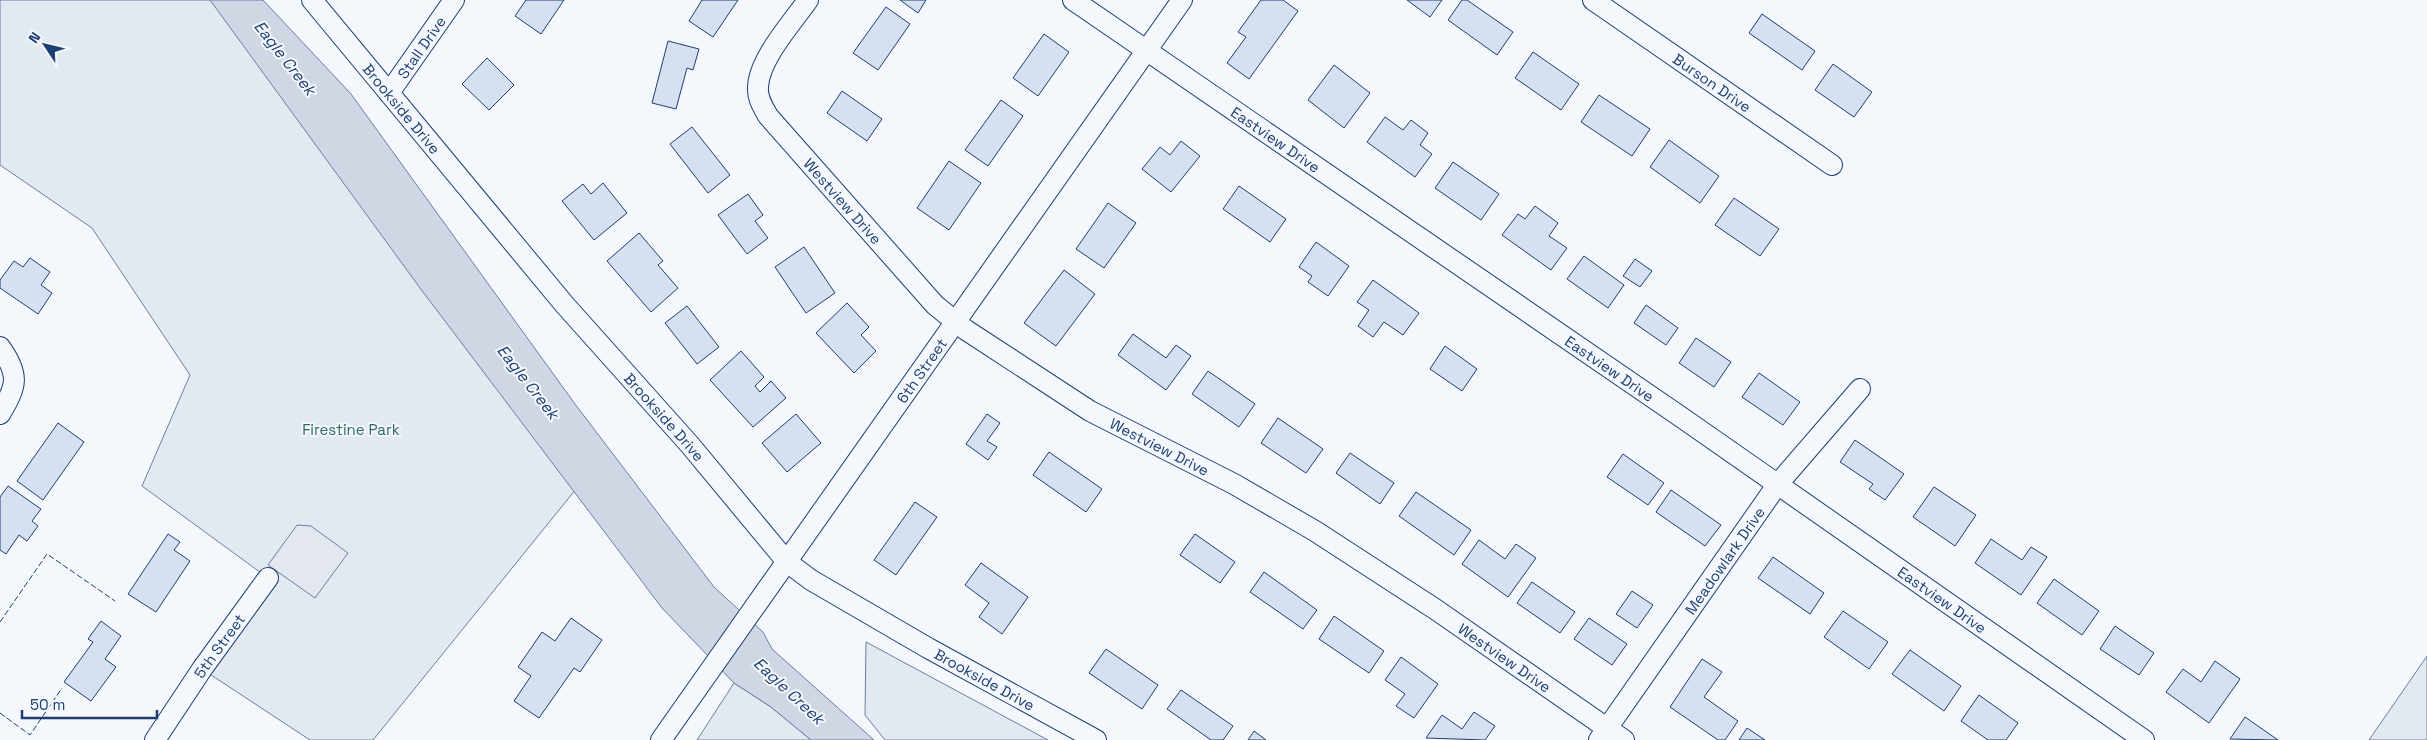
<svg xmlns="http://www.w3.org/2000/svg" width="2427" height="740" viewBox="0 0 2427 740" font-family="'Space Grotesk',sans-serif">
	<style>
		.green { fill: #e3e9f0; stroke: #687fa3 }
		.parking { fill: #e3e8f0; stroke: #687fa3 }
		.water { fill: #cfd7e4; stroke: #687fa3 }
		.building { fill: #d5e0f0; stroke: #1d3f73 }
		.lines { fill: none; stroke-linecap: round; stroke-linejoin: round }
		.minor-casing { stroke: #1d3f73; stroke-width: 22 }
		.minor { stroke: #f4f7fb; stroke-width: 20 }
		.fence { stroke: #1d3f73; stroke-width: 1; stroke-dasharray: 6 2.5; stroke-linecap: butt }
		.labels { text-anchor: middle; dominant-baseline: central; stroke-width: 4; stroke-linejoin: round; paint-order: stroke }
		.street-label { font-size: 15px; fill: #1d3f73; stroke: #f4f7fb }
		.park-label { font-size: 15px; fill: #2c6c60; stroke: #f4f7fb }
		.water-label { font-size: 16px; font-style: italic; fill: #1d3f73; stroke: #f4f7fb }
	</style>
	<rect width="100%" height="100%" fill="#f4f7fb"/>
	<path class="green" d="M0,0H239L593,468L373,740H310L202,669L268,578L142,486L190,375L92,228L0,165Z
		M866,642L1048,740H885L865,715Z
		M2427,656V740H2369Z
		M734,683L771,707L811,740H697Z"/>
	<path class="parking" d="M297,525L311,526L348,553L315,598L268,565Z"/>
	<path class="water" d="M210,0H263L351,94L575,404L714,587L763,632L772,649L874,740H811L771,707L734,683L662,608L420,288Z"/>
	<path class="building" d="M526,0H564L541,34L515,16Z
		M702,0H738L713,37L689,21Z
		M900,0H926L918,13Z
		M1261,0H1283L1298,11L1249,79L1227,63L1246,37L1238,32Z
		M1407,0H1442L1430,17Z
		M1462,0H1467L1513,32L1497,55L1448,20Z
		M886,7L910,24L878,70L853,53Z
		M1762,14L1815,51L1802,70L1749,33Z
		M1044,34L1069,52L1038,96L1013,78Z
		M668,41L699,49L693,70L687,68L676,109L652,103Z
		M1533,52L1579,84L1561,110L1515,78Z
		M487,58L514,85L489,110L462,84Z
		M1833,64L1872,92L1854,117L1815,90Z
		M1334,65L1370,93L1344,128L1308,100Z
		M842,91L882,119L867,141L827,113Z
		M1599,95L1650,129L1632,156L1581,122Z
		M1001,100L1023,116L988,166L965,150Z
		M1385,117L1403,130L1411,120L1428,133L1420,145L1432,154L1415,177L1367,142Z
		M692,127L730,175L708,193L670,144Z
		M1669,140L1719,176L1700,203L1650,167Z
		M1181,141L1200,156L1171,192L1142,169L1160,147L1170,155Z
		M949,161L981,183L949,230L917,208Z
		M1453,162L1499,194L1481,220L1435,188Z
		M603,183L627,213L594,240L562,201L583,184L591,194Z
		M1239,186L1286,219L1270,242L1223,209Z
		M748,194L763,215L755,221L768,238L747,254L718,215Z
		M1734,198L1779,229L1760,256L1715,225Z
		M1108,203L1136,223L1104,268L1076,249Z
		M1535,206L1558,223L1549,236L1567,248L1551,270L1502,235L1518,214L1525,219Z
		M639,233L663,261L658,265L678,288L651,312L607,261Z
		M1316,242L1349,266L1328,296L1308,282L1312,276L1299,267Z
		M804,247L835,293L806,313L775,267Z
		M1584,256L1624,285L1608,308L1567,279Z
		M30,258L50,272L41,285L52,293L38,314L0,288V280L14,261L23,267Z
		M1635,259L1652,271L1640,287L1623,276Z
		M1064,270L1095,294L1056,346L1024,323Z
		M1373,280L1419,313L1403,335L1384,322L1373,337L1358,326L1369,310L1357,302Z
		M847,303L869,327L861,335L876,351L854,373L816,333Z
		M1646,305L1678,328L1666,345L1634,323Z
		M687,306L719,347L697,364L665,323Z
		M1133,334L1166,358L1176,345L1191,356L1166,390L1118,355Z
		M1696,338L1731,362L1714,387L1679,363Z
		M1445,346L1477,369L1462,391L1430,369Z
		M741,351L764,377L755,386L760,392L771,381L786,398L753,427L710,380Z
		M1208,371L1255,404L1239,427L1192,394Z
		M1759,373L1800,402L1783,425L1742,397Z
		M796,414L821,443L787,472L762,443Z
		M987,414L1000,423L987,441L997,447L988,460L966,444Z
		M1278,418L1323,449L1306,473L1261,443Z
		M58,423L84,442L43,500L17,481Z
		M1855,440L1904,474L1885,500L1869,489L1873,484L1840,462Z
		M1049,452L1102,489L1086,512L1033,475Z
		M1350,453L1394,483L1380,504L1336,473Z
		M1623,454L1664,483L1648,505L1607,477Z
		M8,486L41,509L32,521L38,526L27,541L19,535L6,554L0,550V497Z
		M1934,487L1976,515L1955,546L1913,517Z
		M1671,490L1721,525L1705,546L1656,512Z
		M1416,492L1471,530L1454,555L1399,516Z
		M915,502L937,517L896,575L874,560Z
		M168,534L180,542L174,550L190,561L156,612L128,594Z
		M1195,534L1235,562L1220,583L1180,555Z
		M1991,539L2022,560L2031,547L2047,557L2021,595L1975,563Z
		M1479,540L1505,559L1516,544L1536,558L1508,597L1462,564Z
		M1773,557L1824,593L1810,614L1758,578Z
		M981,563L1028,597L1002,634L979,617L989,603L965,585Z
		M1264,572L1317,610L1303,629L1250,592Z
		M2054,579L2099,611L2082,635L2037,603Z
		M1532,582L1575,612L1560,633L1517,603Z
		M1632,591L1653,605L1637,628L1616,614Z
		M1843,611L1888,642L1869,669L1824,637Z
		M1334,616L1384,651L1369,673L1319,639Z
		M571,618L602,640L580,672L574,668L539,718L514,701L531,676L518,667L542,632L555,641Z
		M1589,618L1627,644L1612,665L1574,639Z
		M101,621L121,636L105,659L116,667L91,701L64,682L93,642L88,639Z
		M2115,626L2154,653L2139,675L2100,649Z
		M1106,649L1158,685L1142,709L1089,673Z
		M1910,650L1961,686L1944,711L1892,674Z
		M1401,657L1438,684L1414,718L1396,706L1405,694L1385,680Z
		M1702,659L1722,672L1704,697L1738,721L1725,740H1718L1670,707Z
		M2215,661L2240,679L2209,723L2166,692L2183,669L2201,682Z
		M1181,690L1233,726L1223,740H1211L1167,709Z
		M1979,695L2018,723L2006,740H1988L1961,721Z
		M1474,712L1495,726L1485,740L1426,738L1442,715L1462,729Z
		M2245,717L2278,740L2230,739Z
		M1747,728L1765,740H1739Z
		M1254,731L1266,740H1248Z"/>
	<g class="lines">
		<defs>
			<g id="minor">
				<path id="s1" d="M312,0L564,304L690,445L787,562L811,580L928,648L1096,740"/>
				<path id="s2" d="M808,0C792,23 759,59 758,87C757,98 763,107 768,116L935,305L966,330L1090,411L1234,484L1315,531L1435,609L1624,740"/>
				<path id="s3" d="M1073,0L1681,417L2144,740"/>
				<path id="s4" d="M1593,0L1832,165"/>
				<path id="s5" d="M389,93L454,0"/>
				<path d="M0,347C20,375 17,386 0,414"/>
				<path id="s6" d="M155,740L202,669L268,578"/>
				<path id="s7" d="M661,740L1182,0"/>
				<path id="s8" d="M1599,740L1777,485L1860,389"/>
			</g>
		</defs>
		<use href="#minor" class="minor-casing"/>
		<use href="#minor" class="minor"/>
		<path class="fence" d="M0,622L47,554L115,601
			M0,713L30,735L62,688"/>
	</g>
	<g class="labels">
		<g class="street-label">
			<text stroke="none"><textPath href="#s5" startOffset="56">Stall Drive</textPath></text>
			<text stroke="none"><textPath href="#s4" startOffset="145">Burson Drive</textPath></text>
			<text stroke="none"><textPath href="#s1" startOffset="141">Brookside Drive</textPath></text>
			<text stroke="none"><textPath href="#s3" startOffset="246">Eastview Drive</textPath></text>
			<text stroke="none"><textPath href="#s2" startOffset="246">Westview Drive</textPath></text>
			<text stroke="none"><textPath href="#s3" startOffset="651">Eastview Drive</textPath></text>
			<text stroke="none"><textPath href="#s7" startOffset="452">6th Street</textPath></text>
			<text stroke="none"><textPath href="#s1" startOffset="546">Brookside Drive</textPath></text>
			<text stroke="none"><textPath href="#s2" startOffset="651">Westview Drive</textPath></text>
			<text stroke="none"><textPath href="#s8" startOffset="219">Meadowlark Drive</textPath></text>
			<text stroke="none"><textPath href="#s3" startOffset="1056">Eastview Drive</textPath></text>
			<text stroke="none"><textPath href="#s6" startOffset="114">5th Street</textPath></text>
			<text stroke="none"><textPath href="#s2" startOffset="1056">Westview Drive</textPath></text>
			<text stroke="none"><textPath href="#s1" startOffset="966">Brookside Drive</textPath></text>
		</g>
		<g class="park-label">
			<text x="351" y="429">Firestine Park</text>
		</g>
		<g class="water-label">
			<text transform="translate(285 58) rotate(52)">Eagle Creek</text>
			<text transform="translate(528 382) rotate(52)">Eagle Creek</text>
			<text transform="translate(789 691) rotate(43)">Eagle Creek</text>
		</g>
	</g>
	<g transform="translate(45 45) rotate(305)" stroke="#f4f7fb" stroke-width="4" paint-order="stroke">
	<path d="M0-4L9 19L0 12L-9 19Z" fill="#1d3f73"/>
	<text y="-8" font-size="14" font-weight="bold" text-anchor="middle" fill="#1d3f73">N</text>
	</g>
	<path d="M22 710v8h135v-8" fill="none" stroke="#1d3f73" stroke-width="2.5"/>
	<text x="30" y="710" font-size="15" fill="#1d3f73" stroke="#f4f7fb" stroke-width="4" paint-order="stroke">50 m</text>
</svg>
